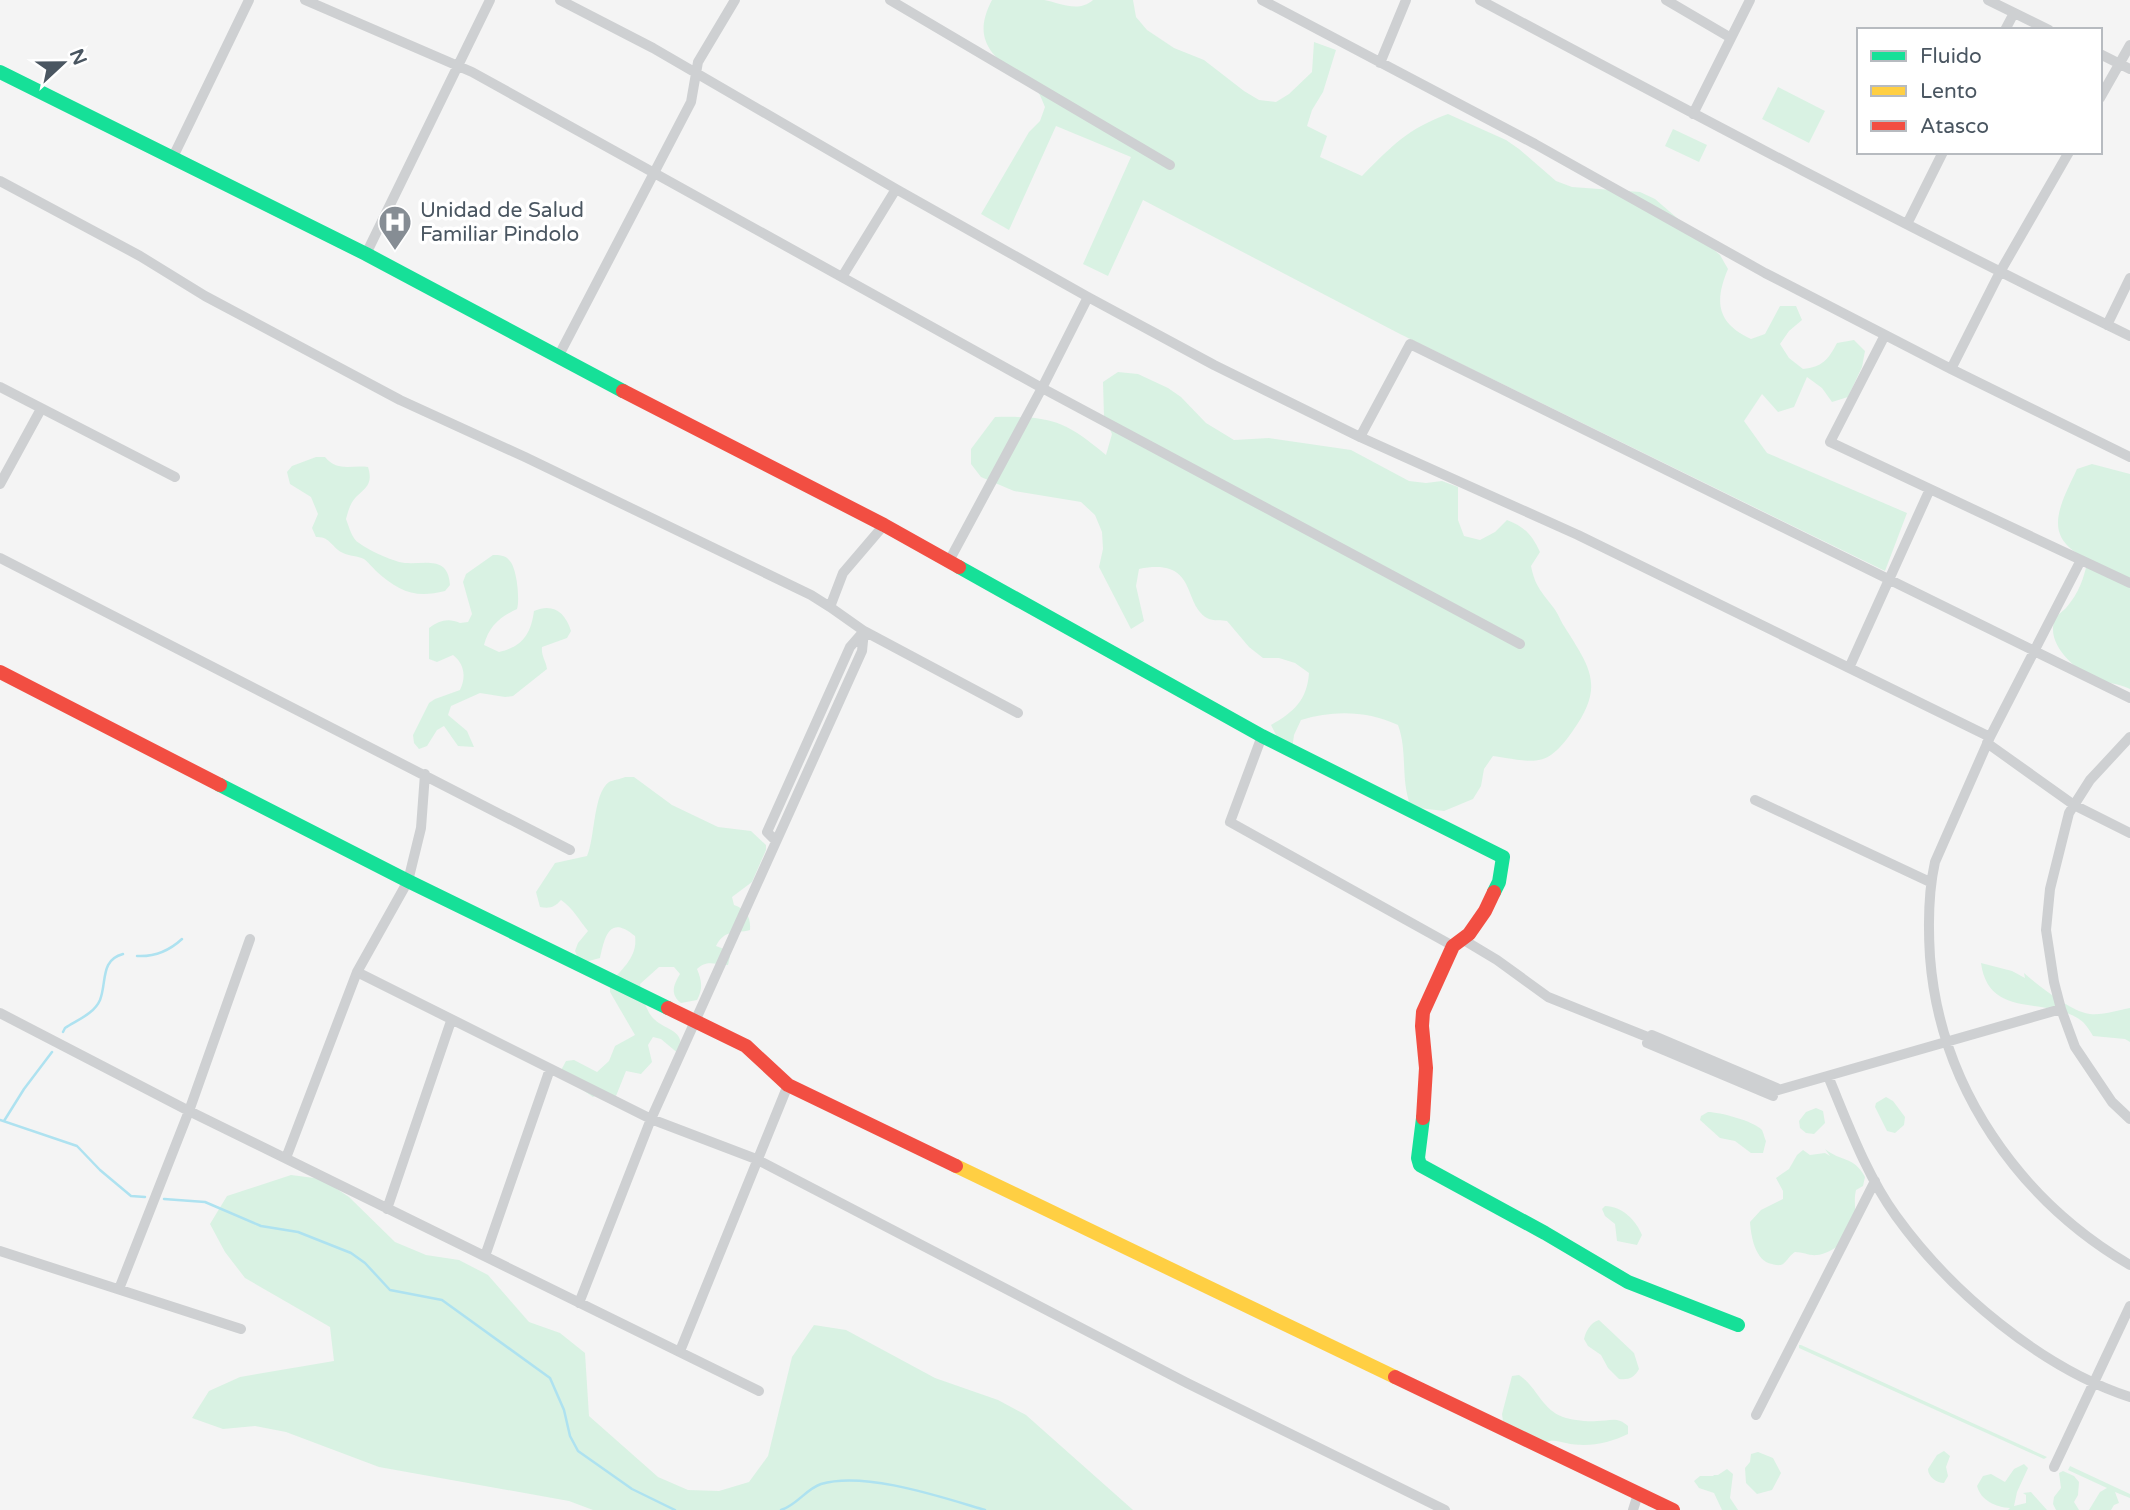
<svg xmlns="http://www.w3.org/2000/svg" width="2130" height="1510" viewBox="0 0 2130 1510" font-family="'Varela Round',sans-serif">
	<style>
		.green { fill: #d9f2e3 }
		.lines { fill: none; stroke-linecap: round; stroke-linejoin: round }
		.stream { stroke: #aee2f0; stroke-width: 2.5 }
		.street { stroke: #ced0d2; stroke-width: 10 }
		.fast { stroke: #16e098; stroke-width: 14 }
		.slow { stroke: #ffcf43; stroke-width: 14 }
		.jam { stroke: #f24e42; stroke-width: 14 }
		.labels { text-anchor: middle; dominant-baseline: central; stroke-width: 7; stroke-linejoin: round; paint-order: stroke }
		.poi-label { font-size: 21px; fill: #4a5661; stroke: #fff; text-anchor: start }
	</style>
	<rect width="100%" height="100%" fill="#f4f4f4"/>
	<path class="green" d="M992,0C1009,0 1028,0 1044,0C1061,3 1078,13 1093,0H1133L1136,17L1147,30L1174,48L1204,60L1244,91L1259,100L1276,102L1289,94L1312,72L1314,42L1336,50L1323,92L1312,110L1307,126L1327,136L1320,157L1362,176C1393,145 1407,129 1448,114L1506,140L1519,149L1556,181L1572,187L1640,192L1655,199L1720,255L1728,269C1714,302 1717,323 1751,339L1765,334L1780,306H1796L1802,320L1789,331L1780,344L1789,358L1803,369C1822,367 1828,360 1837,343L1854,340L1865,351L1862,367L1848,397L1832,402L1822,388L1807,377L1794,407L1778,412L1762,394L1744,421L1767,453L1907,513L1885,571L1400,334L1143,200L1108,276L1083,264L1131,157L1056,126L1009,230L981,214L1029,132L1040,121L1045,107C1043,103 1041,96 1038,92C1034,87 1026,82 1020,78C990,55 972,38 992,0Z
		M1778,87L1825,111L1809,143L1762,119Z
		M1673,129L1707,145L1699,162L1665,146Z
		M1118,372L1138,374L1168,388L1181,397L1206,423L1234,440L1269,438L1351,450L1409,481L1426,483L1442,481L1458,487V520L1464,536L1480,540L1495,532L1507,520C1525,527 1532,535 1540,552L1531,566C1535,586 1541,591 1553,607C1558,613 1560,620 1564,626C1591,669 1605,686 1572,732C1546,769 1535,762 1493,756L1484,769L1481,786L1473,799L1444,811L1411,807C1400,780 1408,752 1398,725C1367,711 1334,710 1301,720L1294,735L1292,750L1278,739L1271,725C1294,712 1307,700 1309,673L1295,663L1279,658H1263L1249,647L1227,621C1222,620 1214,621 1209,619C1181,606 1200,557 1139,569L1136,586L1144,621L1131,629L1099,567L1103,549L1102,532L1095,515L1081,502L1014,491L981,477L971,464V449L995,417C1049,416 1064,419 1106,455L1112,434L1104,417L1103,382Z
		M316,457H325C338,472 350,465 368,467C373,483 367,487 356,497C350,503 348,512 346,519C349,527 352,539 359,543C370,551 386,558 399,562C420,567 448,552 450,585L445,591C415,599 398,591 376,571C372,567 368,562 364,559C358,556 349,556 343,553C332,548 330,536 316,537L312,528L318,514L311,497L290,484L287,472L292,466Z
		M2092,464L2130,474V689C2118,683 2105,683 2094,678C2074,669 2045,643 2055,619C2057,615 2062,612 2066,608C2079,593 2084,578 2088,559C2040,537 2060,506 2077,469Z
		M493,555C499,555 505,555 509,560C517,567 520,600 517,609C500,617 489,626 484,645L499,652C522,647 531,634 534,611C553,603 565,612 571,631L567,638L542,647C541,656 546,661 547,669L513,696L505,697L480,693L451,706L448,715L467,731L474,747L458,746L444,726L437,730L427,746L419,749L414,743L413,735L429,703L435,699L460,690C466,678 465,664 453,655L437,662L429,659V628C439,620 449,618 460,623L468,622L472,614L463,582L466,574Z
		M625,777H634L672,805L718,827L751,831L766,845V850L752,882L732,897L734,905C746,909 751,917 750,930C734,934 725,929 716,946L724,949L730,956L728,965C715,965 707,959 697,969C702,981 703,989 697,1000L681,1003C670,994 673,986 680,974L674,967H659L640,984C642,995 645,1008 652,1017C665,1032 686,1027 680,1055L661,1039L653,1037L648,1045L652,1062L641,1074L626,1071L616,1096L600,1094L593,1097L559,1074L566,1061L574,1060L597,1072L609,1061L615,1046L635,1035L610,992V983C622,969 638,957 635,936C610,915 605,935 600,958L585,962L578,958L575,951L578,943L588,931C579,920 573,908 561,900C555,907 550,909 540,907L536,892L555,863L587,856C595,839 593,793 609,782C613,780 621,779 625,777Z
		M1981,963L2012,971L2025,978L2024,973C2039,986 2067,1008 2085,1013C2099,1017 2117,1010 2130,1008V1042L2125,1039L2093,1036C2090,1031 2087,1026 2083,1022C2050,994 1989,1022 1981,963Z
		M1886,1097L1893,1101L1905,1117L1904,1125L1895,1133L1887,1131L1875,1107L1876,1103Z
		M1816,1108L1823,1111L1825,1123L1814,1134L1806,1133L1800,1128L1799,1121L1806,1112Z
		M1708,1112C1719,1112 1754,1121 1762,1130C1763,1132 1765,1139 1766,1141L1763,1153H1751L1735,1141L1720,1138L1700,1120L1701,1116Z
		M1825,1149C1841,1162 1854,1156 1865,1177L1863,1186L1856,1190C1853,1202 1857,1213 1855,1224C1853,1238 1830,1254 1817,1255C1810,1256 1803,1252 1795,1252C1790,1255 1787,1261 1783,1264C1780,1266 1775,1265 1772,1264C1755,1261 1751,1236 1750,1222L1761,1210L1783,1199V1191L1776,1178L1789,1169L1797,1155L1803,1150L1810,1155L1825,1153L1830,1156Z
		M291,1175L322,1179L349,1197L395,1242L426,1255L459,1260L488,1275L529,1322L560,1333L585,1353L589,1416L658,1477L688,1490L719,1491L749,1482L768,1456L792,1357L814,1325L846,1330L935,1378L998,1400L1026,1415L1133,1510H593L569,1501L379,1467L286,1432L255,1426L223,1429L192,1418L209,1391L240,1377L334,1361L330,1327L245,1278L225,1252L210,1224L227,1196Z
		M1605,1206C1622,1206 1636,1220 1642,1235L1637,1245L1617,1241L1615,1224L1605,1216L1602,1209Z
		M1599,1320L1634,1353L1639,1369C1634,1378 1629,1380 1619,1379L1608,1368L1601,1355L1588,1346L1584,1339C1586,1331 1590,1323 1599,1320Z
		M1799,1345H1801L2047,1457L2044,1459L1799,1348Z
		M1519,1375C1537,1387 1542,1410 1563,1417C1572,1420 1587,1422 1597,1421C1610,1421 1617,1416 1628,1426V1434C1610,1443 1587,1448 1566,1443C1557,1441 1553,1439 1544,1443L1503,1421L1502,1414L1512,1376Z
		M1944,1451L1950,1456L1946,1467L1948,1476L1944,1483C1937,1483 1928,1477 1928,1469L1937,1455Z
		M1758,1452L1773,1458L1781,1473L1772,1490L1757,1494L1746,1483L1745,1468L1750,1462L1751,1454Z
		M2024,1464L2028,1468L2017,1492L2014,1506L2026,1503V1495L2023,1493L2031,1492L2047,1510H2008L2010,1508C1996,1507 1981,1501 1977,1486L1983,1476L1991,1474L2005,1482L2014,1469Z
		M2070,1466L2130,1494V1498L2115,1492L2119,1503L2114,1505L2111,1510H2089L2100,1492L2107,1488L2068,1470Z
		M1727,1469L1733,1474L1730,1498L1738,1510H1722L1714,1493L1699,1488L1694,1481L1700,1476H1714L1713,1475H1718Z
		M2063,1471L2074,1476L2079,1482L2078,1495L2074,1502L2079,1510H2056L2053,1504L2054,1497L2061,1488L2059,1473Z"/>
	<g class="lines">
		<path class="stream" d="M137,956C154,957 169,951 182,939
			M63,1032L65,1028C77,1020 94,1014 100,1000C107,982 100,960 123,954
			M0,1120L77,1146L100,1170L131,1196L145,1197
			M4,1121L24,1089L52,1052
			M164,1199L205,1202L261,1226L298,1232L351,1253L365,1263L390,1290L442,1300L550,1378L564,1410L570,1436L578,1451L632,1489L675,1510
			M781,1510C797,1505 806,1489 821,1484C865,1471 941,1497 985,1510"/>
		<path class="street" d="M305,0L472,72L1042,388L1520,644
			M560,0L653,48L896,189L1088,297L1214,365L1360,437L1578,535L1990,737
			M890,0L1170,165
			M1262,0L1535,144L1765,273L1951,369L2130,457
			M1480,0C1695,115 1911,229 2130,336
			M1666,0L1731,38
			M1988,0L2049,30
			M2005,30L2014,13
			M2100,54L2130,69
			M1380,63L1406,0
			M2100,98L2130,45
			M1693,114L1750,0
			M173,157L249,0
			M0,181L140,256L205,296L400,400L525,457L811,595L830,607
			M1907,224L1943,152
			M366,254L490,0
			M842,277L896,189
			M2107,325L2130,278
			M1885,335L1830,442L2130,583
			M558,357L691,102L698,62L735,0
			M1951,369L2000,272L2069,152
			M0,387L175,477
			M1360,437L1410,344L2130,698
			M0,484L41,409
			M884,525L843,573L830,607L864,631L1018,713
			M0,558L570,850
			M2081,560L1990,737L1935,862C1928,893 1928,925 1930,957C1940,1087 2019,1200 2130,1265
			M949,561L1042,388L1088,297
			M1849,668L1930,489
			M1262,736L1230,822L1453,946
			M2130,737L2090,780L2069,813L2050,889L2046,930L2054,982L2061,1009L2075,1047L2112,1102L2130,1119
			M1987,743L2074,805L2130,833
			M1755,800L1930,882
			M776,841L767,832L850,647L864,631
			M1462,939L1497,960L1548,997L1650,1038
			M357,972L651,1119L756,1159L1187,1383L1445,1510
			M0,1013L189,1111L759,1391
			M1652,1035L1777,1088
			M1647,1043L1773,1096
			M1828,1076C1848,1124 1866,1174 1896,1216C1950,1291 2041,1368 2130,1397
			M1775,1091L2061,1009
			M286,1158L357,972L408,881L421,828L425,774
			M387,1209L451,1021
			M0,1251L241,1329
			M485,1256L550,1069
			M119,1289L189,1111L250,939
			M579,1303L651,1119L862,651L864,631
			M680,1351L788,1085
			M1756,1415L1875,1181
			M2054,1467L2130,1306
			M1633,1510L1638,1494"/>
		<path class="fast" d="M0,72L366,254L623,391
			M959,567L1262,736L1503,857L1499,882L1494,892
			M220,785L408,881L668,1008
			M1423,1118L1418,1158L1420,1165L1545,1233L1628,1282L1738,1325"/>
		<path class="slow" d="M956,1166L1395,1377"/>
		<path class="jam" d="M623,391L884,525L959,567
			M0,672L220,785
			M668,1008L746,1046L788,1085L956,1166
			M1423,1118L1426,1068L1422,1026L1423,1012L1453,946L1469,934L1485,911L1494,892
			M1395,1377L1673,1510"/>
	</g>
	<defs>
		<symbol id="hospital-pin" viewBox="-11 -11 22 30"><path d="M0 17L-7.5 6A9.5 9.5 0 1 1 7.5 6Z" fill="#868d94" stroke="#fff"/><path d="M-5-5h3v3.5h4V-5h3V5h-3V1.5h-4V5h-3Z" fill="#fff"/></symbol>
	</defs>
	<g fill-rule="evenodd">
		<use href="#hospital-pin" x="376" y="203" width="38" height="52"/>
	</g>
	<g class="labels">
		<g class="poi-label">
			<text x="420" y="210">Unidad de Salud<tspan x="420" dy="24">Familiar Pindolo</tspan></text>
		</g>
	</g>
	<rect x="1857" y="28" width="245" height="126" fill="#ffffff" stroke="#b7bbc0" stroke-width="2"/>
	<rect x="1871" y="51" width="35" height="10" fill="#16e098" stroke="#b7bbc0" stroke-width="2"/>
	<text x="1920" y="63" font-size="21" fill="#4a5661">Fluido</text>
	<rect x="1871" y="86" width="35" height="10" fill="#ffcf43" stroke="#b7bbc0" stroke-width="2"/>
	<text x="1920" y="98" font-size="21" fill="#4a5661">Lento</text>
	<rect x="1871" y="121" width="35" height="10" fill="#f24e42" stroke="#b7bbc0" stroke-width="2"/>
	<text x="1920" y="133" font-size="21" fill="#4a5661">Atasco</text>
	<g transform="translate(63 63) rotate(68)" stroke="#ffffff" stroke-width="5" paint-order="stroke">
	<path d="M0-5L12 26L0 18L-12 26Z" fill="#4a5661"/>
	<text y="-10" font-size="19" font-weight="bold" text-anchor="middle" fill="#4a5661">N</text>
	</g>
</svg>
